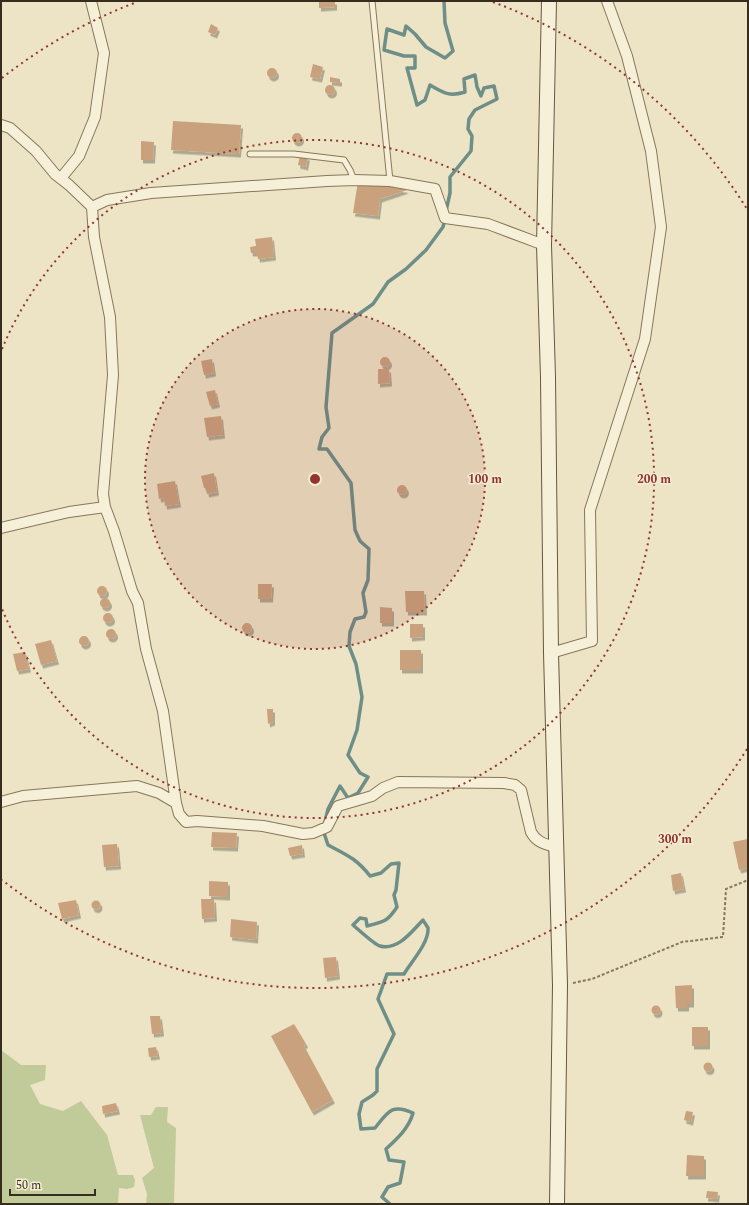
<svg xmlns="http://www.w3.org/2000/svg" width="749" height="1205" viewBox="0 0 749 1205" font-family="Spectral,serif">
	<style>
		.green { fill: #c1ca99 }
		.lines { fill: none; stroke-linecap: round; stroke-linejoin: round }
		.stream { stroke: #6e8e88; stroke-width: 3.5 }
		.building { fill: #c9a27d; filter: url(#shadow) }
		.lane-casing { stroke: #87765c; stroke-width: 7 }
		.street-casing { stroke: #87765c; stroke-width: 12 }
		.secondary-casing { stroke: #68573f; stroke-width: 16 }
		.path { stroke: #87765c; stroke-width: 2; stroke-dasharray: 3 2; stroke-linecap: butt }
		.lane { stroke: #f7f0d8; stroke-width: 5 }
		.street { stroke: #f7f0d8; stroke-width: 10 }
		.secondary { stroke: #f7f0d8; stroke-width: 14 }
		.ring { fill: none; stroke: #93352e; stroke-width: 2; stroke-dasharray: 2 4 }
		.centre { fill: #93352e; stroke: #f4edd4; stroke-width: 2 }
		.ring-label { font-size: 12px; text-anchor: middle; font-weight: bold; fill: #93352e; stroke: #f4edd4; stroke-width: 3; stroke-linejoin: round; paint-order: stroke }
	</style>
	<defs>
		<filter id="shadow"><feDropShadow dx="2" dy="3.5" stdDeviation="0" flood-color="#0004"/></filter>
	</defs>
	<rect width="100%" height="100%" fill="#ece4c5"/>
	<path class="green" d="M1,1050L21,1065H46L45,1080L30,1085L40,1104L63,1111L81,1101L107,1135L118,1175H133L135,1180L134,1187L127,1189L119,1188L118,1204H1Z
		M156,1107H168L167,1122L176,1128L174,1204H146L147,1194L142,1178L154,1168L140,1115H151Z"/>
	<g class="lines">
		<path class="stream" d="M444,1L445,23L453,51L445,58L426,47L415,34L406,26L404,35L387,29L384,50L404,56H415V68H407L417,105L425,100L430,85C444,93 449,97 465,92L464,79L475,75L477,87L481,96L484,88L494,86L497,99L475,110L469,119L468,129L472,136L471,151L450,177V193L446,211
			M325,822L328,809L340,786L348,798L358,793L368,777L360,773L348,755L357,730L362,697L356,664L349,646L350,632L355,619L364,617L366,612L363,593L368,580L369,549L360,541L355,530L351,483L327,449H319L322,437L329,428L326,407L332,333L373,304L388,282L406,269L426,250L443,227L445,219
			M323,830L328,845C347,855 357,859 370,876L381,873L391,864L399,863L396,890L394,895L397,907C388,921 384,922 367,926L366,919L360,918L353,925C359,930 375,945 380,946C398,951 412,931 423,920C424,922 427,926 428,928C429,943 411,962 404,974H387L378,999L394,1034L377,1069V1091L373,1095L362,1102L359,1114L361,1129L375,1128C388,1112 392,1103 413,1113C409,1128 397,1139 386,1149L389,1160L404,1162L400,1183L388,1187L382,1197L390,1204"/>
	</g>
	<path class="building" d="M319,1H335V7L319,8Z
		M211,24L218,28L215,35L208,32Z
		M313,64L323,67L320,79L310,77Z
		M267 73a5 5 0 1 1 10 0a5 5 0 1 1-10 0Z
		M330,77L340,79V83L330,82Z
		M325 90a5 5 0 1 1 10 0a5 5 0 1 1-10 0Z
		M173,121L241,125L239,154L171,150Z
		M292 138a5 5 0 1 1 10 0a5 5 0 1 1-10 0Z
		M141,141L154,142L153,160H141Z
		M300,155L308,157L306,167L298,165Z
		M358,181L382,183L407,190L380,199L378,216L353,213Z
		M272,237L274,257L258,259L257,253H251L250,247L256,246L255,239Z
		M380 362a5 5 0 1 1 10 0a5 5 0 1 1-10 0Z
		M212,359L214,373L204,375L201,361Z
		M378,369H389L390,383L378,384Z
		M215,390L218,404L210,406L206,392Z
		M221,416L223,435L207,437L204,418Z
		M214,473L217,492L207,494L206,488H204L201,476Z
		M175,481L179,504L165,506L164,498L159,499L157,484Z
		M397 490a5 5 0 1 1 10 0a5 5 0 1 1-10 0Z
		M258,584H272L271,599H258Z
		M97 591a5 5 0 1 1 10 0a5 5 0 1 1-10 0Z
		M405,591H424L425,612H406Z
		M100 603a5 5 0 1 1 10 0a5 5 0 1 1-10 0Z
		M380,607L392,608V623H380Z
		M103 618a5 5 0 1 1 10 0a5 5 0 1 1-10 0Z
		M242 628a5 5 0 1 1 10 0a5 5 0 1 1-10 0Z
		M410,624H423V637L410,638Z
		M106 634a5 5 0 1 1 10 0a5 5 0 1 1-10 0Z
		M79 641a5 5 0 1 1 10 0a5 5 0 1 1-10 0Z
		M51,640L57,661L41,665L35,644Z
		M400,650H421V670H400Z
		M25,652L29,669L17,671L13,654Z
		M267,709H273V722L268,724Z
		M212,832L237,833L236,848L211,847Z
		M748,839V868L739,870L733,842Z
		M117,844L119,866L104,867L102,845Z
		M302,845L303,854L290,856L288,848Z
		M681,873L684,889L673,891L671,875Z
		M209,881L228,882V897L209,896Z
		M201,899H214L215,918L202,919Z
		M76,900L79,915L62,919L58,903Z
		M91.5 905a4.5 4.5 0 1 1 9 0a4.5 4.5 0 1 1-9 0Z
		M231,919L257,922L256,940L230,937Z
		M336,957L338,976L325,978L323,958Z
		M692,985V1004H687V1008H676L675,986Z
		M651.5 1010a4.5 4.5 0 1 1 9 0a4.5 4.5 0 1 1-9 0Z
		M150,1016H160L162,1033L152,1034Z
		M294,1024L306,1044L304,1046L333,1100L312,1112L271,1036Z
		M692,1027H708V1046H692Z
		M156,1047L158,1056L149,1057L148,1048Z
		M703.5 1067a4.5 4.5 0 1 1 9 0a4.5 4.5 0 1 1-9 0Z
		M116,1103L118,1111L103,1114L102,1106Z
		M686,1111L693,1112L691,1122L684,1120Z
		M687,1155L704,1156V1176H686Z
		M707,1191L718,1192L717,1199L706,1198Z"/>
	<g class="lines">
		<defs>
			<path id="lane" d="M372,1L390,181
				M250,154H294L344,160L350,170L354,180"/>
			<path id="street" d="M1,125L10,128L36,151L55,174L69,185L92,207L94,237L110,317L113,375L103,494L105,507L114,531L132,591L138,603L146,649L163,711L176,803L179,814L186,822L197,821L263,826L303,834L313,833L327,827L338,806L372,796L383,788L398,782L504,783L515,785L521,790L531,832C536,842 545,844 555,847
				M61,178L79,156L95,117L104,53L91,1
				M92,207L107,200L151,193L327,181L354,180L390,181L435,189L445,218L488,224L544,245
				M1,528L69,512L105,507
				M551,653L592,641L590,510L645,339L661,227L651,151L627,56L607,1
				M1,802L23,796L137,786L159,793L176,803"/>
			<path id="secondary" d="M549,1L544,245L548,377L551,653L560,985L557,1204"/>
		</defs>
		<use href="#lane" class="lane-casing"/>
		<use href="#street" class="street-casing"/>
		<use href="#secondary" class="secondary-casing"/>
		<path class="path" d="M573,983L592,979L682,942L723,937L726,889L748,880"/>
		<use href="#lane" class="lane"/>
		<use href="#street" class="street"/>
		<use href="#secondary" class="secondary"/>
	</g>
	<circle cx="315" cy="479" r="170" fill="#93352e" fill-opacity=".12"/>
	<g class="ring">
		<circle cx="315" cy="479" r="170"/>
		<path d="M2 349A339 339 0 1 1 2 609"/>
		<path d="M747 749A509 509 0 0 1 2 880M2 78A509 509 0 0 1 137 2M493 2A509 509 0 0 1 747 209"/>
	</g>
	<circle cx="315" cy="479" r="6" class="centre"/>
	<g class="ring-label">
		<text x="485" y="483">100 m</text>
		<text x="654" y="483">200 m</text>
		<text x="675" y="843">300 m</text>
	</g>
	<rect width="749" height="1205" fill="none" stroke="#372d1f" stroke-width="4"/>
	<path d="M10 1189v6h85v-6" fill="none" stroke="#372d1f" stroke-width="2"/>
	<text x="16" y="1189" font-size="12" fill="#372d1f" stroke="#f4edd4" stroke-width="3" paint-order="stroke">50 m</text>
</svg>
